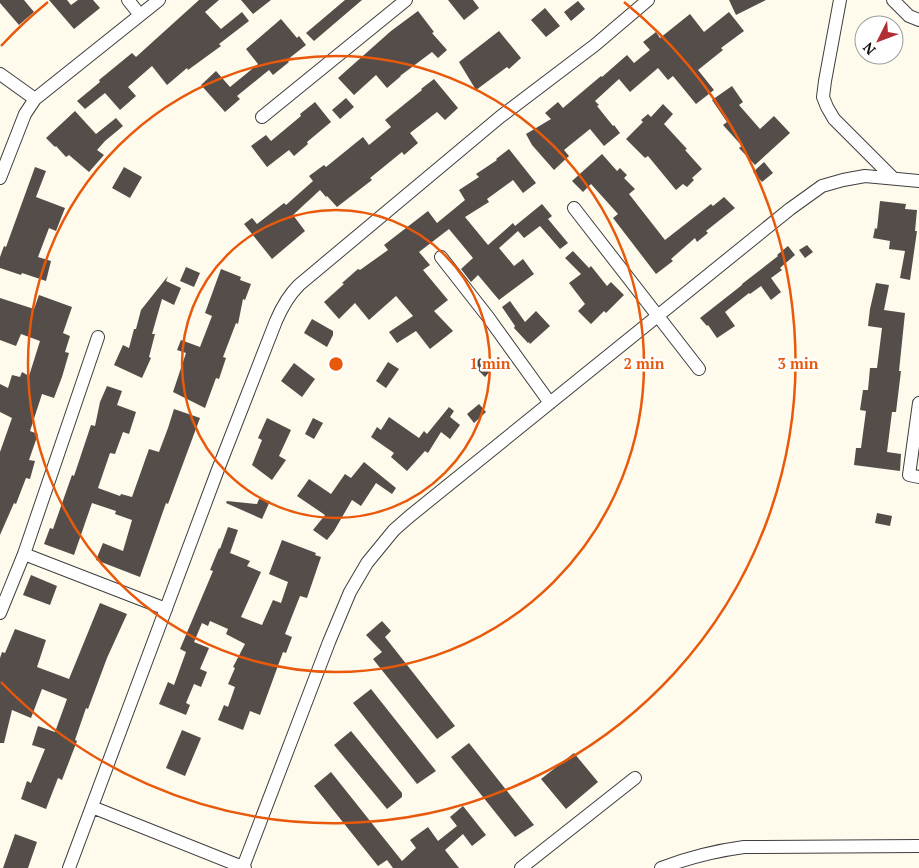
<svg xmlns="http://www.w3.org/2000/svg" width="919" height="868" viewBox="0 0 919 868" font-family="'PT Serif',serif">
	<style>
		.building { fill: #544d49 }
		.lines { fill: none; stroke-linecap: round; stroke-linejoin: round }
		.minor-casing { stroke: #3f3f3f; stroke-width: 14 }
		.minor { stroke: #fff; stroke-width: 12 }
		.ring { fill: none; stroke: #e8590c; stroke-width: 2.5 }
		.centre { fill: #e8590c; stroke: #fff; stroke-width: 2.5 }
		.ring-label { font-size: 15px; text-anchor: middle; font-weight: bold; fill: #e8590c; stroke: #fff; stroke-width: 5; stroke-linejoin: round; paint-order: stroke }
	</style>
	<rect width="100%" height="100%" fill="#fefaec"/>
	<path class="building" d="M0,0H24L34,12L19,25L0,3Z
		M49,0H67L71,5L78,0H93L100,8L74,29Z
		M199,0H219L205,12L221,29L242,12L249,21L219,44L221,46L188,70L187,68L167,85L152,66L128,87L136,96L120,110L105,93L85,109L77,101L100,82L99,80L132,53L136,57Z
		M241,0H271L253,14Z
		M345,0H362L314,41L306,33Z
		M448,0H473L479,8L464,20Z
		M729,0H766L736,15Z
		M578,1L585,9L571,21L564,12Z
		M545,8L560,26L546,37L531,20Z
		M418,11L434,32L432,33L447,50L438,58L432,52L400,76H401L387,88L376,75L354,95L338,78L391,31Z
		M729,12L744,31L721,48L723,50L698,70L714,90L696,104L673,76L668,80L658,68L630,92L619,79L595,101L599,105L597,106L613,126L614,125L620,133L604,146L590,129L564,150L569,156L554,170L532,145L526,134L551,119L545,113L558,102L563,108L601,76L602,77L627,55L634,63L650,50L643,42L656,32L660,38L690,14L704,32Z
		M281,19L297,38L299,36L306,45L287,60L289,62L273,75L269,70L237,96L240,99L225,112L201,85L216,71L230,87L258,64L246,49Z
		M499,31L521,58L509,69L507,67L476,90L459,62Z
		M434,79L458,108L445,120L437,112L410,133L418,143L404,155L402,152L370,178L372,180L337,207L327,196L326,197L320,190L293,215L305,231L272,259L244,224L252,218L257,224L284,203L286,205L313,181L309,176L324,165L326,167L363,137L369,145L391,127L385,120L422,90L421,89Z
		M732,86L743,102L739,105L760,129L774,116L790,133L755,165L739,148L742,146L723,125L727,122L712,100Z
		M346,98L354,107L340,119L332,110Z
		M315,102L331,122L307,142L308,144L294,156L289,150L267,167L251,146L266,135L271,141L301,116L300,114Z
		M663,104L673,114L664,124L687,149L685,150L702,169L692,178L694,180L687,187L683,184L676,190L648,156L645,158L626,139L643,122L641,120L648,114L651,117Z
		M75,111L96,134L116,118L123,126L105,141L97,150L104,155L89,172L69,155L66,157L56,146L55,147L46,138Z
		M509,149L536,183L523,193L513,180L487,199L489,202L465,217L488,245L513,223L515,226L542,204L552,216L548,219L568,243L560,249L540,226L524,238L518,231L499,248L514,266L523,259L534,274L499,300L478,275L471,282L461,269L473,258L449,229L419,252L430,265L423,270L448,300L434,311L453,331L430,349L416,331L397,343L389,332L413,316L396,296L369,320L355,303L339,319L324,302L344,284L342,283L358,269L360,270L388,250L384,245L428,211L437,223L465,200L459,190L479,177L476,174L497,160L496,159Z
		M602,154L617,171L620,168L627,175L624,178L635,189L629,194L665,240L711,204L713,206L724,197L735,208L706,231L708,233L697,242L695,238L671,259L673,261L656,274L613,218L618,214L591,184L583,192L572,181Z
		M764,162L773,173L762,182L753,172Z
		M35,167L46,171L36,197L65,208L56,231L49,228L38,257L51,261L46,281L22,273L21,275L0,268V257L4,246L6,247Z
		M124,167L142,177L130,198L112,188Z
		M880,201L906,204L905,209L917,210L915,231H917L910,280L900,278L905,251L889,249L890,241L873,238L875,228L877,229Z
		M807,245L813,252L805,258L799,250Z
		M788,246L795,255L780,268L782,270L771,278L781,292L771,300L761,286L750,294L749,293L725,312L735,326L717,338L708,325L707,326L700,318L742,285V284L778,256L777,255Z
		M573,251L589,268L591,266L607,286L611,282L624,295L606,313L604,311L591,324L578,311L585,304L569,283L581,274L565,258Z
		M186,267L200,273L194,287L180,281Z
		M221,269L241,277L240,280L251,284L245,300L243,299L238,324L236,323L223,357L226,358L219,379L216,378L205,408L173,392L186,353L177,350L181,340L200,347L212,316L205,313Z
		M168,276L166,281L181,288L174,305L162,299L152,334H155L149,357L151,358L142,378L114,365L123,345L129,348L134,329H136L141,310Z
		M876,283L889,285L884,310L905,313L899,371H901L896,412H892L887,452L901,454L900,471L854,465L856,448H861L866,411L860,410L863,390H868L870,368H877L882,328L868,326L870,309Z
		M39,295L72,307L63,333L70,336L65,352L69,353L62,377L54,398L42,394L30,431L38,434L29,460L35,461L30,479L26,478L16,504L14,503L0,535V452L12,418L0,412V384L8,388L12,375L20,377L22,372L29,376L40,341L21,334L16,346L0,340V298L34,309Z
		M510,301L525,322L536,311L550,326L530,344L529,342L528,343L514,328L515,326L502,307Z
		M312,319L333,331V335L327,347L304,333Z
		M480,358L492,369L485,377L473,365Z
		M388,362L399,369L386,388L376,381Z
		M294,363L315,379L302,397L281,381Z
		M107,386L122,391L117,405L136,412L129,434L123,432L115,454L110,453L98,488L120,496L121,494L132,497L149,449L159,452L168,428L174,409L200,418L168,504L166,503L140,577L96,560L103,543L123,551L132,520L115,514L116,511L92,503L74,555L44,544L50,528L53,529L72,475L74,476L91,425L95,426L100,402Z
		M479,404L486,412L474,423L467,414Z
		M449,407L454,411L450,417L460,425L450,439L441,432L428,453L425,451L407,471L391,457L394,453L371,437L377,427L381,430L389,417L419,438L424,431L427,434Z
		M267,418L291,430L279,456L286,460L272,480L252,465L262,440L258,438Z
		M313,418L323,423L314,439L305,434Z
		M364,462L396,488L392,494L376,483L361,506L352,500L334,531L327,540L313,530L325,515L297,496L309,479L331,494L345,474L351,478Z
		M259,499L270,501L262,519L226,503L227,501L257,504Z
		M877,513L892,516L890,526L875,523Z
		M228,527L238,530L230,553L250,561L247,566L261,572L241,617L262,625L273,600L281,603L288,582L269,574L282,540L316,553L315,555L321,557L307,598L300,596L285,634L292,637L286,653L283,652L260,715L250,711L243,730L218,720L224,705L228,707L235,687L228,684L235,668L233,667L245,644L226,634L228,629L210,621L208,626L202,623L194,642L209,648L200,669L207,672L201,687L194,684L186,703L190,705L186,715L159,704L168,682L174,685L186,652L180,649L213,571L210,570L219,548L220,549Z
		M31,575L57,586L50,605L23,595Z
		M100,603L127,614L107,658L88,709L86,708L75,740L77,741L62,780L58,778L46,809L21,799L27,781L31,783L45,749L32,745L38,726L55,732L67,699L42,689L31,718L12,710L4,743H0V658L2,652L5,653L15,629L46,640L37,667L69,679Z
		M382,621L391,631L385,637L455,726L437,739L373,659L382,652L366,635Z
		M371,689L436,771L417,784L353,703Z
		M182,730L201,738L185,776L166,768Z
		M351,731L402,793V797L387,809L334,745Z
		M469,743L534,825L515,837L451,757Z
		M574,753L598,782L566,809L541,779Z
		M331,772L402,861L416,848L410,840L428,827L438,841L457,826L450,817L463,806L486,835L472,846L463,834L445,850L459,868H393L387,860L378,866L314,786Z
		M15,834L37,842L28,868H3Z"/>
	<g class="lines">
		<defs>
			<path id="minor" d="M128,0L140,15
				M840,0L825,81L823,97L827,107L834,119L893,178
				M893,0L909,16L919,20
				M0,74L35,99
				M262,117L406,0
				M0,178L25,114L35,99L159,0
				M574,208L699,369
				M441,257L488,317L550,403
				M919,403L909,475L919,477
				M24,554L166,609
				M0,613L24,554L98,337
				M92,807L245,868
				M243,867L329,642L350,592L367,563L394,530L410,516L790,209L822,186L843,180L865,176L919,181
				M69,868L217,472L276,321C282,307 288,296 299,285L500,117L595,45L648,0
				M521,868L635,778
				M661,868C690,857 714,851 744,847L919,846"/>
		</defs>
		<use href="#minor" class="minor-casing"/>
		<use href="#minor" class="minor"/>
	</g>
	<g class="ring">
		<circle cx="336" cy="364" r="154"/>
		<circle cx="336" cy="364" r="308"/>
		<path d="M1 46A462 462 0 0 1 48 2M624 2A462 462 0 1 1 1 682"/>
	</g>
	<circle cx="336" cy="364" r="8" class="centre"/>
	<g class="ring-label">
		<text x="490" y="369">1 min</text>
		<text x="644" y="369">2 min</text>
		<text x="798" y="369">3 min</text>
	</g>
	<g transform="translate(879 40) rotate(228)"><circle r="24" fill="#ffffff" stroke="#9e9e9e"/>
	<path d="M0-4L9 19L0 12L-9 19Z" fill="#b22e35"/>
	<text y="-8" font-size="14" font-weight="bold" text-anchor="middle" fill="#0c0c0c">N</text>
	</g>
</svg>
